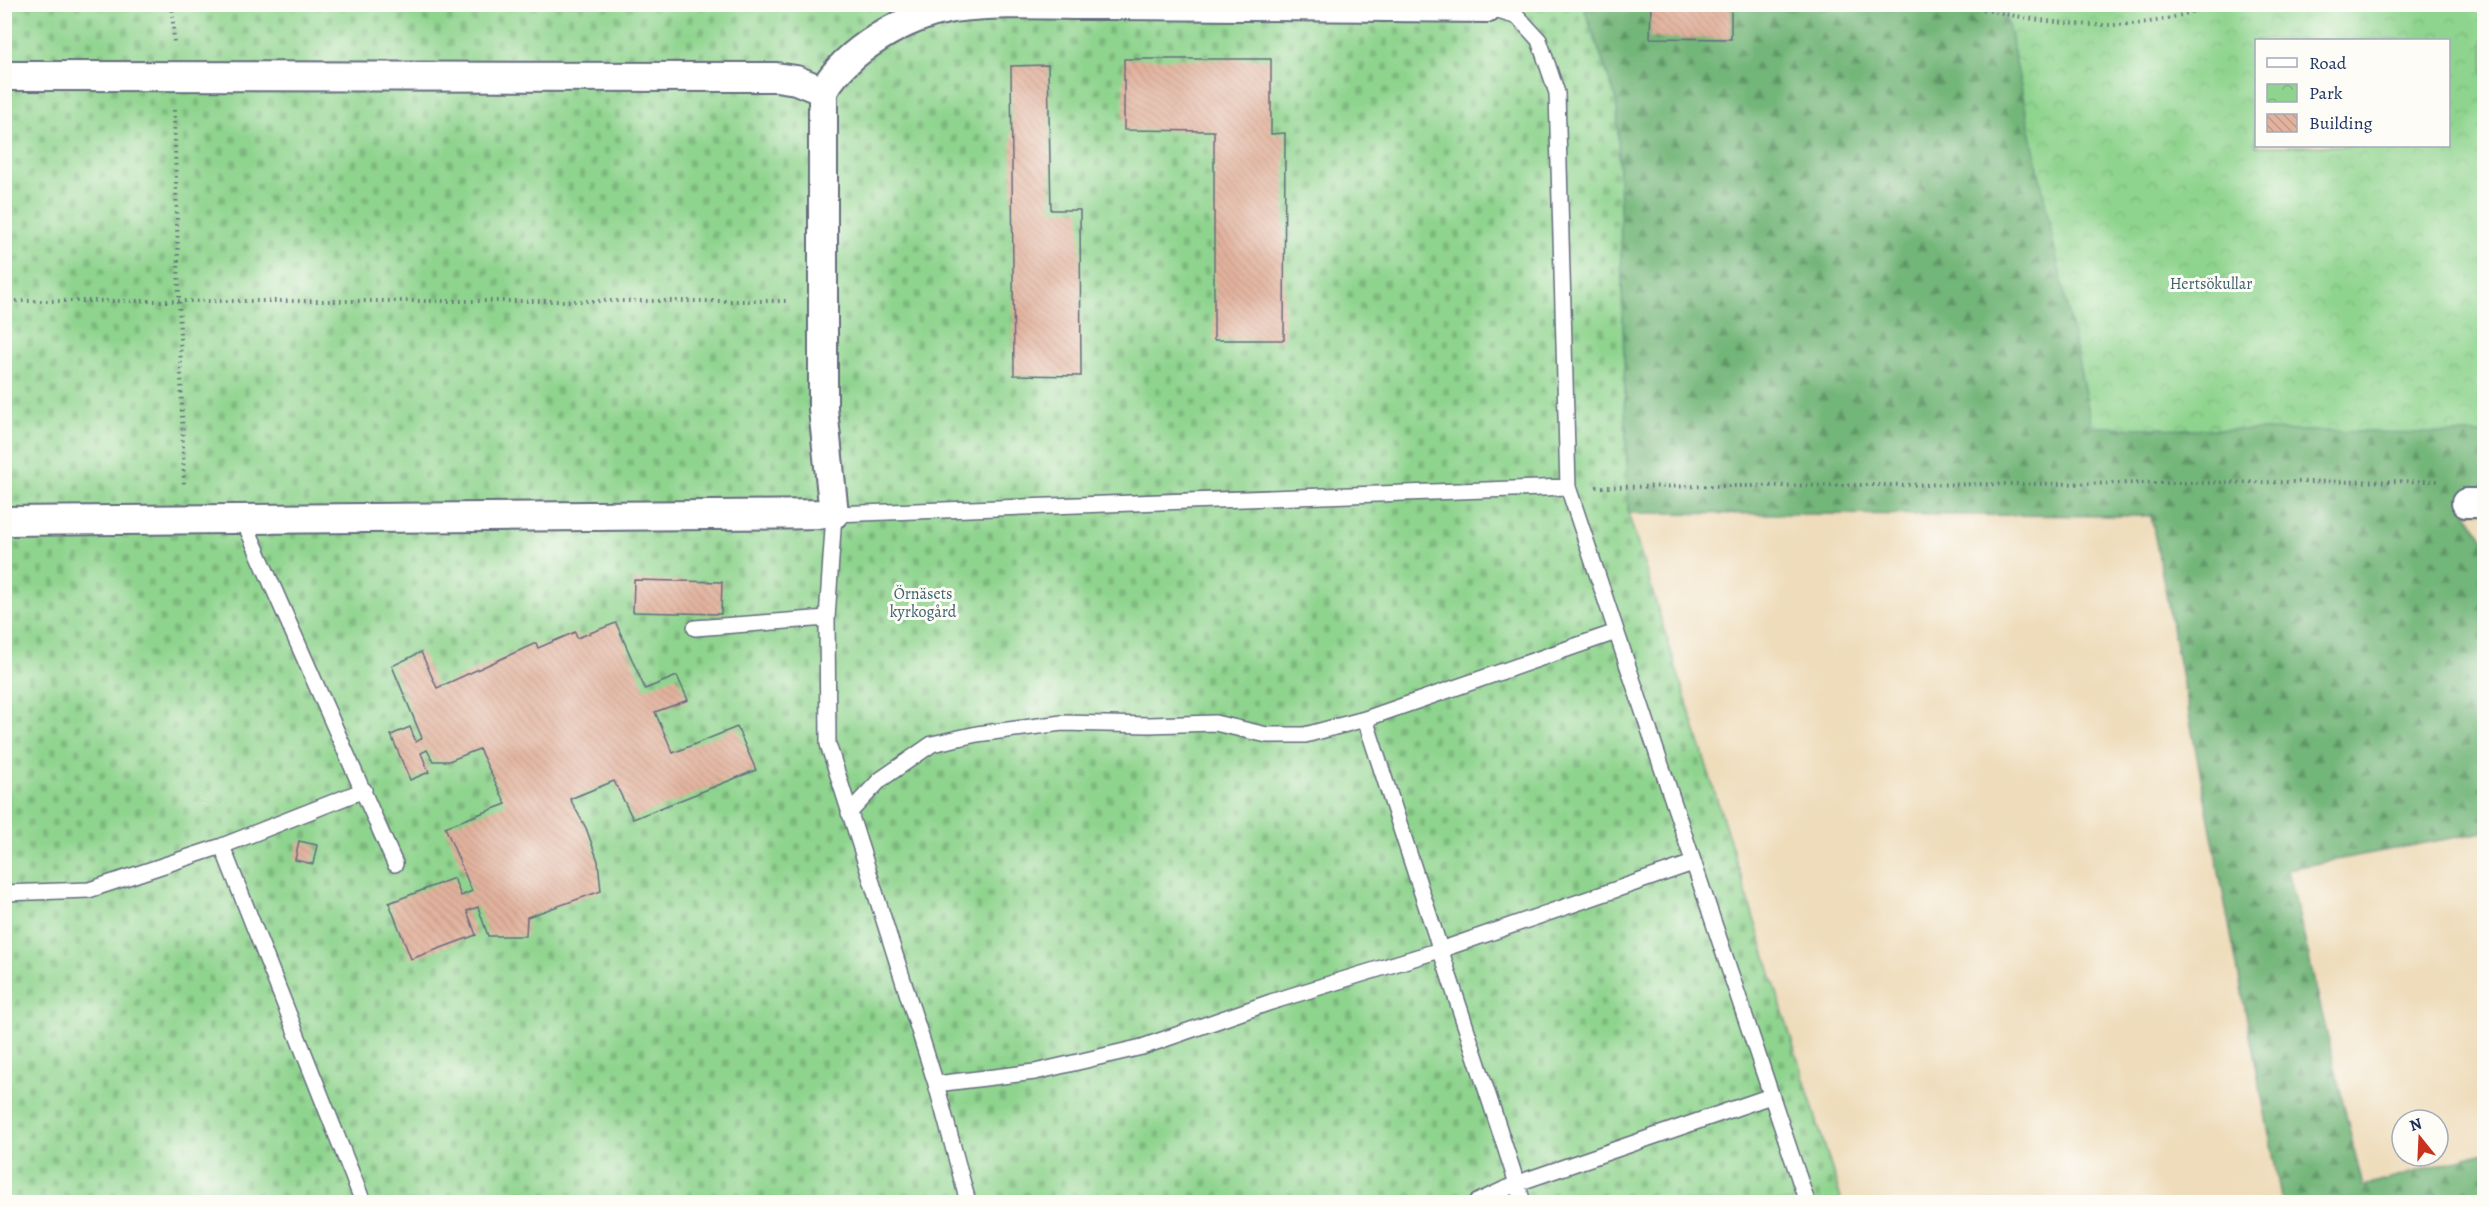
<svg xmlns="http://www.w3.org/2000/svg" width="2489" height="1207" viewBox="0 0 2489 1207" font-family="Alegreya,serif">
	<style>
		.forest { fill: url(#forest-firs); stroke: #47726c; stroke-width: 1.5; fill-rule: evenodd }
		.cemetery { fill: url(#cemetery-stones); stroke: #558276; stroke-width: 1.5 }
		.park { fill: url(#park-crowns); stroke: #558276; stroke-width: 1.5; fill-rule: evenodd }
		.building { fill: url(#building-back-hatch) }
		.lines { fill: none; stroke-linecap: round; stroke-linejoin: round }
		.lane-casing { stroke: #656c7e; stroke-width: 18 }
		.street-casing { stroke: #656c7e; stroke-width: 32 }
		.path { stroke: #656c7e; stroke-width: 4; stroke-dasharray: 1.5 4.5; stroke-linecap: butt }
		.lane { stroke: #fff; stroke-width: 15 }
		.street { stroke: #fff; stroke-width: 28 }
		.labels { text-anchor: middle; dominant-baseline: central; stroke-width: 6; stroke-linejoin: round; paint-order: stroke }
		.park-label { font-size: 16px; fill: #3e616c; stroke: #fdfcf7 }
	</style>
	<defs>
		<pattern id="forest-firs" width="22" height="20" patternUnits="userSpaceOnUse" patternTransform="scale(1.5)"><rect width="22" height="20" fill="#73b679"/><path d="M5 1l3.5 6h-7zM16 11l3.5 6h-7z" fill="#5e9466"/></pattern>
		<pattern id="cemetery-stones" width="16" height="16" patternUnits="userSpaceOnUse" patternTransform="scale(1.5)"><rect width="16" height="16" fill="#8fd48e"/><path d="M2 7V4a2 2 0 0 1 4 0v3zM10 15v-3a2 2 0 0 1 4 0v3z" fill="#7bb67d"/></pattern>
		<pattern id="park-crowns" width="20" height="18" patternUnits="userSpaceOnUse" patternTransform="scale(1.5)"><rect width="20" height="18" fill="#8fd48e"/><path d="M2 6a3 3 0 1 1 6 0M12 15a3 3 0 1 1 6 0" fill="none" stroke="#7bb67d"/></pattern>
		<pattern id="building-back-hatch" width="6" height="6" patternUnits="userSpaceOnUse" patternTransform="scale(1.5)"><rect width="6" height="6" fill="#e2b29d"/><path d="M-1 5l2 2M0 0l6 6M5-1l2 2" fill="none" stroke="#c1998a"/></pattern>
	</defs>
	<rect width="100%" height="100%" fill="#fdfcf7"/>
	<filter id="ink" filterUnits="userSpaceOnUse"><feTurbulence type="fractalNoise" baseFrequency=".0167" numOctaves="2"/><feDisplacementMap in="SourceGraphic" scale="12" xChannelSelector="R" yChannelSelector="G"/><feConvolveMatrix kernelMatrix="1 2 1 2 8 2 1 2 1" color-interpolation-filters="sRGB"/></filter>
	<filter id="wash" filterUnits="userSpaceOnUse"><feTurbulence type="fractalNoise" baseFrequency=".008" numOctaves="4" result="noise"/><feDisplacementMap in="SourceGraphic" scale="24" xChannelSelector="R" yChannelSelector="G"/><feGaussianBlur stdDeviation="1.35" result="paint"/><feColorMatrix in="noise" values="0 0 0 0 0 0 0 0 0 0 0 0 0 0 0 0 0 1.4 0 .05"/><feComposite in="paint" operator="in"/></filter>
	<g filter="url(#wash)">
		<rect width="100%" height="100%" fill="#eedcba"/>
		<path class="forest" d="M1583,5H2484V511L2466,512L2484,539V832L2288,869L2363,1187L2484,1152V1202H2282L2151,516L1628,513L1617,102ZM2256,40H2448V146H2256Z"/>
		<path class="cemetery" d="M5,5H1583L1617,102L1628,513L1842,1202H5Z"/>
		<path class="park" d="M2004,5H2484V434L2092,427ZM2256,40H2448V146H2256Z"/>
		<g id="blocks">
			<path class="building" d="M1651,4H1731V39L1650,38Z
				M1124,59H1271V134L1285,133L1284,340H1214V131L1124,130Z
				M1048,65L1051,210H1080L1081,376L1014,375L1011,66Z
				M634,580L722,582L721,614L633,612Z
				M616,623L645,689L677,676L688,700L655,712L673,753L737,727L756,770L633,819L614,781L570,799L586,828L598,861L601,891L527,917L526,936H488L478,907L467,911L476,935L411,959L389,903L454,878L461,896L472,891L445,827L506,804L479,749L449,761H433L427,750L421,753L429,772L410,780L391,735L410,727L416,742L422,738L392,666L421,652L437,688L536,643L538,648L575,632L577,638Z
				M299,841L317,845L313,864L295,860Z"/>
		</g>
	</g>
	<g filter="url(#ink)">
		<use href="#blocks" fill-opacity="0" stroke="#656c7e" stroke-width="1.5"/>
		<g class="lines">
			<defs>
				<path id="lane" d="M1488,8L1518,17L1539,40L1557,93L1568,487L1807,1202
					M243,519L395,864
					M695,628L827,618
					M1365,719L1523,1202
					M849,813L880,780L932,744L977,734L1062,723L1149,725L1215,723L1267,735H1305L1365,719L1616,632
					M222,846L363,1202
					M4,893L89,890L222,846L364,790
					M936,1084L1035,1072L1142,1047L1271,1002L1440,950L1693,863
					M968,1202L936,1084L828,744L827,618L834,514L1568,487
					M1477,1202L1518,1183L1771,1096"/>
				<path id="street" d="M4,76L776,77L796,80L823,91C847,50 905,16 953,8C1005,1 1063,6 1116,5C1240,5 1364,7 1488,8
					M2466,503H2484
					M4,521L834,514L823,409V91"/>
			</defs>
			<use href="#lane" class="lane-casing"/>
			<use href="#street" class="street-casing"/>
			<path class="path" d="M172,4L174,43
				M1960,4C2040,23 2133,40 2211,4
				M174,110L184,486
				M4,301H790
				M1596,487L2440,481"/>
			<use href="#lane" class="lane"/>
			<use href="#street" class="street"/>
		</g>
	</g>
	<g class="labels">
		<g class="park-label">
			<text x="2211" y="284">Hertsökullar</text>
			<text x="923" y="594">Örnäsets<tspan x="923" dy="18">kyrkogård</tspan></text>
		</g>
	</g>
	<rect width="2489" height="1207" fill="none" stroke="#fdfcf7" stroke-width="24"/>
	<rect x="2255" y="39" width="195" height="108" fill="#fdfcf7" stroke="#a3aaba" stroke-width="1.5"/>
	<rect x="2267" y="58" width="30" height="9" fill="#ffffff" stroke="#a3aaba" stroke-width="1.5"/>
	<text x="2309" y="69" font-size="18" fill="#1b2f5e">Road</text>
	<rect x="2267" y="84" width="30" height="18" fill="url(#park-crowns)" stroke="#a3aaba" stroke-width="1.5"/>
	<text x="2309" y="99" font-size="18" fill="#1b2f5e">Park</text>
	<rect x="2267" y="114" width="30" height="18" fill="url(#building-back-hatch)" stroke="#a3aaba" stroke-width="1.5"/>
	<text x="2309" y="129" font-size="18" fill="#1b2f5e">Building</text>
	<g transform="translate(2420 1138) rotate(342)"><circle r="28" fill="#fdfcf7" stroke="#a3aaba" stroke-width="1.5"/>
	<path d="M0-4.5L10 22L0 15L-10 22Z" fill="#c8321e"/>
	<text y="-9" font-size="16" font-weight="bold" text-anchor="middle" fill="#1b2f5e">N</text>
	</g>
</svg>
